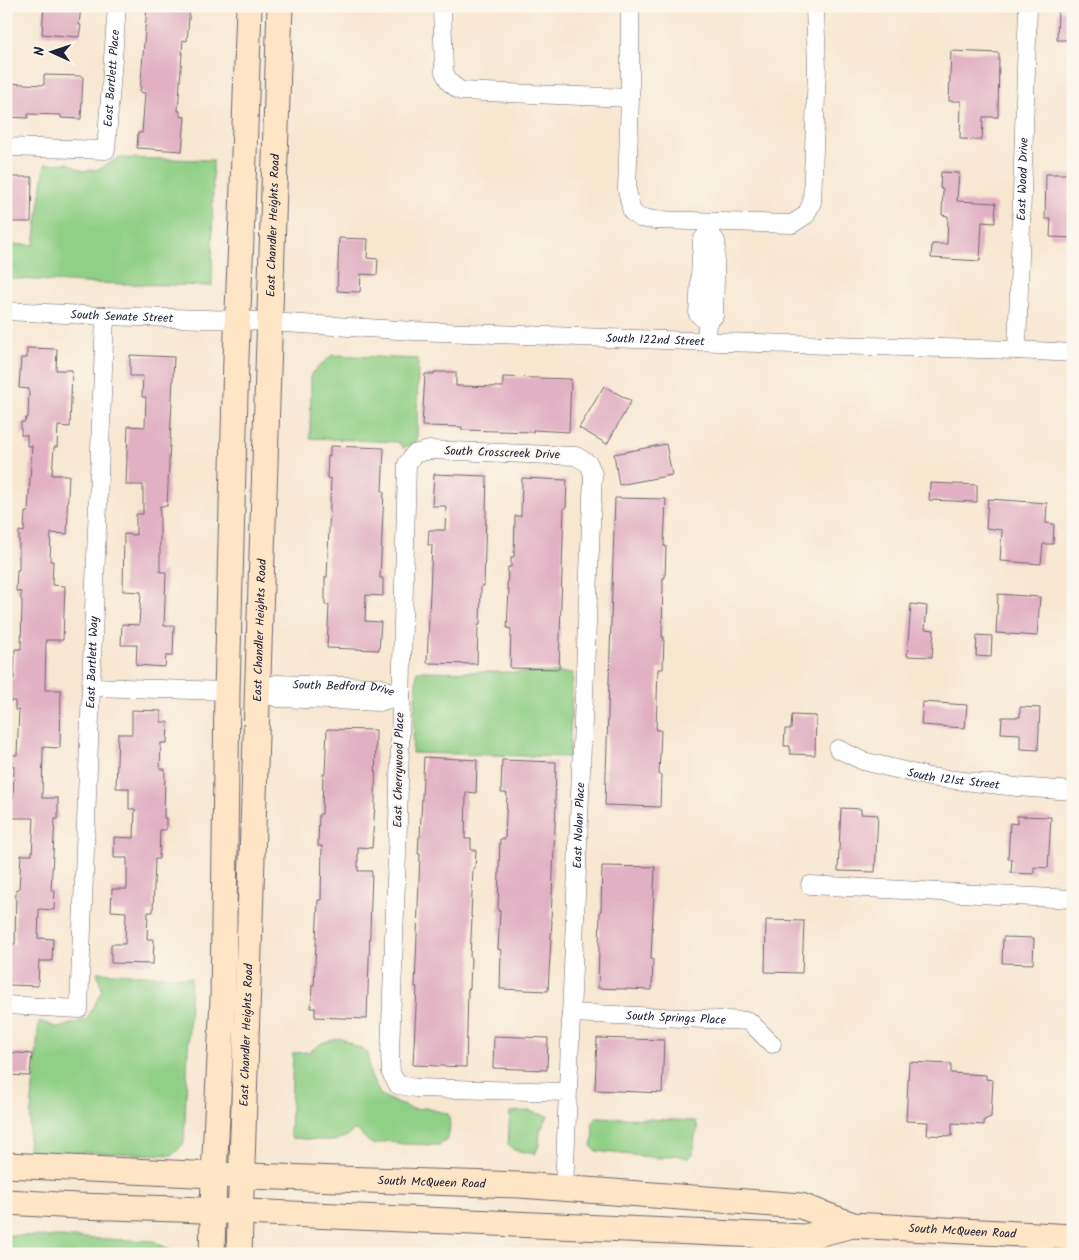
<svg xmlns="http://www.w3.org/2000/svg" width="1079" height="1260" viewBox="0 0 1079 1260" font-family="Kalam,sans-serif">
	<style>
		.green { fill: #90cf86; stroke: #597860 }
		.building { fill: #e1b0c3 }
		.lines { fill: none; stroke-linecap: round; stroke-linejoin: round }
		.minor-casing { stroke: #6d6770; stroke-width: 19 }
		.secondary-casing { stroke: #6d6770; stroke-width: 27 }
		.minor { stroke: #fff; stroke-width: 18 }
		.secondary { stroke: #fee5c5; stroke-width: 25 }
		.labels { text-anchor: middle; dominant-baseline: central; stroke-width: 4.5; stroke-linejoin: round; paint-order: stroke }
		.street-label { font-size: 12px; fill: #22223b; stroke: #fbf7ec }
	</style>
	<rect width="100%" height="100%" fill="#fbf7ec"/>
	<filter id="ink" filterUnits="userSpaceOnUse"><feTurbulence type="fractalNoise" baseFrequency=".02" numOctaves="2"/><feDisplacementMap in="SourceGraphic" scale="10" xChannelSelector="R" yChannelSelector="G"/><feConvolveMatrix kernelMatrix="1 2 1 2 8 2 1 2 1" color-interpolation-filters="sRGB"/></filter>
	<filter id="wash" filterUnits="userSpaceOnUse"><feTurbulence type="fractalNoise" baseFrequency=".0096" numOctaves="4" result="noise"/><feDisplacementMap in="SourceGraphic" scale="20" xChannelSelector="R" yChannelSelector="G"/><feGaussianBlur stdDeviation="1.12" result="paint"/><feColorMatrix in="noise" values="0 0 0 0 0 0 0 0 0 0 0 0 0 0 0 0 0 1.4 0 .05"/><feComposite in="paint" operator="in"/></filter>
	<g filter="url(#wash)">
		<rect width="100%" height="100%" fill="#f7e7d1"/>
		<path class="green" d="M118,158L213,160L212,286L83,283L6,278V244L34,245L45,164L68,163L83,171L100,169Z
			M332,355L418,359L417,442L403,448L398,442L310,438L311,374Z
			M417,671L573,673L569,757L412,753Z
			M97,972L191,978L184,1143L173,1155L29,1151L28,1146L39,1021L58,1028L87,1019L102,990Z
			M340,1038L368,1053L370,1074L380,1094L396,1103L413,1109L426,1108L448,1114C451,1123 450,1133 446,1141L439,1145L403,1144L387,1141L374,1145L368,1141L357,1130H353L349,1135L336,1141L292,1138L290,1134L293,1053L309,1052L322,1043Z
			M528,1111L548,1116L540,1131L539,1145L535,1154L514,1150L508,1144L510,1112Z
			M597,1117L696,1121L698,1129L695,1136L693,1154L688,1158L676,1155L660,1158L622,1154L596,1151L591,1146L594,1134L592,1124Z
			M8,1235L154,1241L176,1254H8Z"/>
		<g id="blocks">
			<path class="building" d="M44,6H81L79,25H81L79,37L42,34Z
				M147,6H190L187,41L183,40L178,111H180V116L185,117L182,151L137,148L138,133H142L145,93L140,92Z
				M1058,11H1073V40H1057Z
				M951,51L999,53L998,117H983L982,140L960,139L961,101H949Z
				M44,75L83,76L81,119L61,118V115L28,114V118L6,117V83L44,85Z
				M941,172L959,173L957,201L996,203L995,223L982,222L980,261L931,258L932,244H947L948,216L942,215L943,189L940,188Z
				M1046,174H1073V238L1050,237L1051,219H1045Z
				M6,177H32L31,222H6Z
				M339,238L368,239L367,258L378,259L377,275L361,274L360,292L337,291Z
				M27,348L57,349L56,370H72L70,427L58,426L57,447H54L52,475H69L67,513H68L67,534L51,533L50,561H53L52,585L65,586L63,640H46L45,690H61L60,748L43,747L42,798H58V819H55L51,890H55L54,910L39,909L38,938L53,939L52,961H39L38,986L9,985V975H6V944H15L16,889H19L21,855H32L34,818H11V808H6L7,798H13L14,766H12V755H17L19,710H15V701H9L10,679H14L15,649H21L22,600H21V592L16,591L17,570H19V531L24,532L25,512H28L32,446H27V435H21V422H25L26,418H28L29,389L19,388L21,358H27Z
				M130,355L174,357L167,506H160V572H166L164,626H174L173,656H166L165,667L136,665L137,645H121L122,624L139,625L141,592L123,591L124,534L136,535V514H143V485H126L128,426L145,427L146,397H142L143,376H130Z
				M434,372H456V386L503,387V377L571,379L569,432L533,430V432L462,430V427L422,426L425,374H434Z
				M604,386L631,401L607,444L579,428Z
				M666,444L672,475L619,485L614,454Z
				M330,446L384,448L382,491H384L380,578H383V596L366,595L365,621L381,622L379,650L327,648L329,605H325V577H327L331,479L327,478L328,456H330Z
				M434,474L487,476L484,586H481L480,625H478L477,664L427,663L432,545H428L429,530H445L446,506H432Z
				M522,478L567,480L566,508H564L559,669L510,668L511,629L507,628L509,589H507L508,567H511V557H514L515,516H521Z
				M930,483L977,485V502L929,500Z
				M615,498L666,499L664,546H666L665,578H663L662,637H664L663,669H658L656,730H661L659,775H661L660,807L605,805Z
				M988,499L1047,503L1046,523L1054,524L1053,544H1043L1041,564L1000,561L1002,530L986,528Z
				M998,594L1040,597L1037,636L996,633Z
				M911,604L927,606L925,629L934,630L932,657L907,656Z
				M977,635L992,636L991,657L976,656Z
				M923,702L967,705L965,728L921,725Z
				M1020,707L1040,708L1038,750L1020,749V734L1001,733L1002,717H1020Z
				M132,710L161,711V722H168L167,743H161L160,769H165L164,818H166V830H160L159,859H155L153,912H148L147,939H154L153,964L111,963V944H125L126,912L111,911L112,889H127V858H114V837L134,838L135,809H129V788H116L118,734H132Z
				M792,715L816,716L815,755L790,754V746H784L785,729H791Z
				M327,729L376,730L375,804L372,848L358,847V871H372L367,1019L315,1017V1008H311L312,985H314L318,900H321L322,846H318L319,814H322L323,774H325Z
				M424,757L477,760L476,793L466,792L465,839H471V850H476L475,868H473L471,917H472L470,958H471L470,989H468L466,1067L413,1065L417,987H415L420,854H418L419,837H420Z
				M502,760L556,762L555,803H556L551,920H552L548,991L500,989L501,950L498,949L500,911H498L499,871L500,839H505L507,793H501Z
				M841,808L861,809V814L878,815L875,872L838,871Z
				M1017,816L1051,817L1048,868L1034,867V874L1011,873L1012,859H1008L1010,823L1017,824Z
				M602,866L655,867L651,959H653L652,990L598,988L600,911H601Z
				M766,920L804,921L802,973L765,972Z
				M1003,937L1034,938L1033,964L1002,963Z
				M494,1036L548,1038L547,1070L493,1068Z
				M597,1038L664,1040L662,1093L595,1090Z
				M6,1052L32,1054L30,1076L6,1075Z
				M909,1062L951,1064V1073L986,1075V1079L993,1080L991,1117L984,1120V1125L952,1123V1136L927,1135L928,1122L906,1121Z"/>
		</g>
	</g>
	<g filter="url(#ink)">
		<use href="#blocks" fill-opacity="0" stroke="#6d6770" stroke-width="1"/>
		<g class="lines">
			<defs>
				<g id="minor">
					<path d="M442,6L444,72L450,83L461,91L630,98V6"/>
					<path d="M630,98L627,190L632,212L640,218L655,220L792,224L806,215L812,202L817,69L815,6"/>
					<path id="s1" d="M6,147L106,150L117,6"/>
					<path id="s2" d="M6,311L105,316L238,320L414,331L720,342L1017,350L1073,353"/>
					<path d="M707,322L698,314L702,240L709,232"/>
					<path d="M706,341L707,322L714,316L716,241L709,232V222"/>
					<path id="s3" d="M1017,350L1028,6"/>
					<path d="M91,687L227,691"/>
					<path d="M257,691L278,698L380,702L401,695"/>
					<path id="s4" d="M257,691L276,684L378,687L401,695"/>
					<path id="s5" d="M838,749L863,761L929,777L1017,787L1073,791"/>
					<path d="M810,885L1073,899"/>
					<path id="s6" d="M6,1005L79,1009L105,316"/>
					<path id="s7" d="M571,1013L749,1021L772,1044"/>
					<path id="s8" d="M564,1189L593,474L589,464L576,456L430,450L414,454L407,464L398,824L390,1053L391,1073L398,1085L416,1088L568,1092"/>
				</g>
				<g id="secondary">
					<path id="s9" d="M6,1165L214,1175L520,1185L801,1206L853,1225L1073,1237"/>
					<path d="M6,1202L77,1206L178,1209L805,1237L853,1225"/>
					<path d="M212,1254L214,1175L223,999L227,691L236,357L242,215L249,6"/>
					<path id="s10" d="M239,1254L280,6"/>
				</g>
			</defs>
			<use href="#minor" class="minor-casing"/>
			<use href="#secondary" class="secondary-casing"/>
			<use href="#minor" class="minor"/>
			<use href="#secondary" class="secondary"/>
		</g>
	</g>
	<g class="labels">
		<g class="street-label">
			<text stroke="none"><textPath href="#s1" startOffset="172">East Bartlett Place</textPath></text>
			<text stroke="none"><textPath href="#s3" startOffset="171">East Wood Drive</textPath></text>
			<text stroke="none"><textPath href="#s10" startOffset="1029">East Chandler Heights Road</textPath></text>
			<text stroke="none"><textPath href="#s2" startOffset="116">South Senate Street</textPath></text>
			<text stroke="none"><textPath href="#s2" startOffset="650">South 122nd Street</textPath></text>
			<text transform="translate(502 453) rotate(2)">South Crosscreek Drive</text>
			<text stroke="none"><textPath href="#s10" startOffset="624">East Chandler Heights Road</textPath></text>
			<text stroke="none"><textPath href="#s6" startOffset="420">East Bartlett Way</textPath></text>
			<text stroke="none"><textPath href="#s4" startOffset="88">South Bedford Drive</textPath></text>
			<text transform="translate(399 770) rotate(-89)">East Cherrywood Place</text>
			<text stroke="none"><textPath href="#s5" startOffset="120">South 121st Street</textPath></text>
			<text stroke="none"><textPath href="#s8" startOffset="364">East Nolan Place</textPath></text>
			<text stroke="none"><textPath href="#s7" startOffset="105">South Springs Place</textPath></text>
			<text stroke="none"><textPath href="#s10" startOffset="219">East Chandler Heights Road</textPath></text>
			<text stroke="none"><textPath href="#s9" startOffset="426">South McQueen Road</textPath></text>
			<text stroke="none"><textPath href="#s9" startOffset="961">South McQueen Road</textPath></text>
		</g>
	</g>
	<rect width="1079" height="1260" fill="none" stroke="#fbf7ec" stroke-width="25"/>
	<g transform="translate(52 52) rotate(273)" stroke="#fbf7ec" stroke-width="4" paint-order="stroke">
	<path d="M0-4L9 19L0 12L-9 19Z" fill="#22223b"/>
	<text y="-8" font-size="14" font-weight="bold" text-anchor="middle" fill="#22223b">N</text>
	</g>
</svg>
